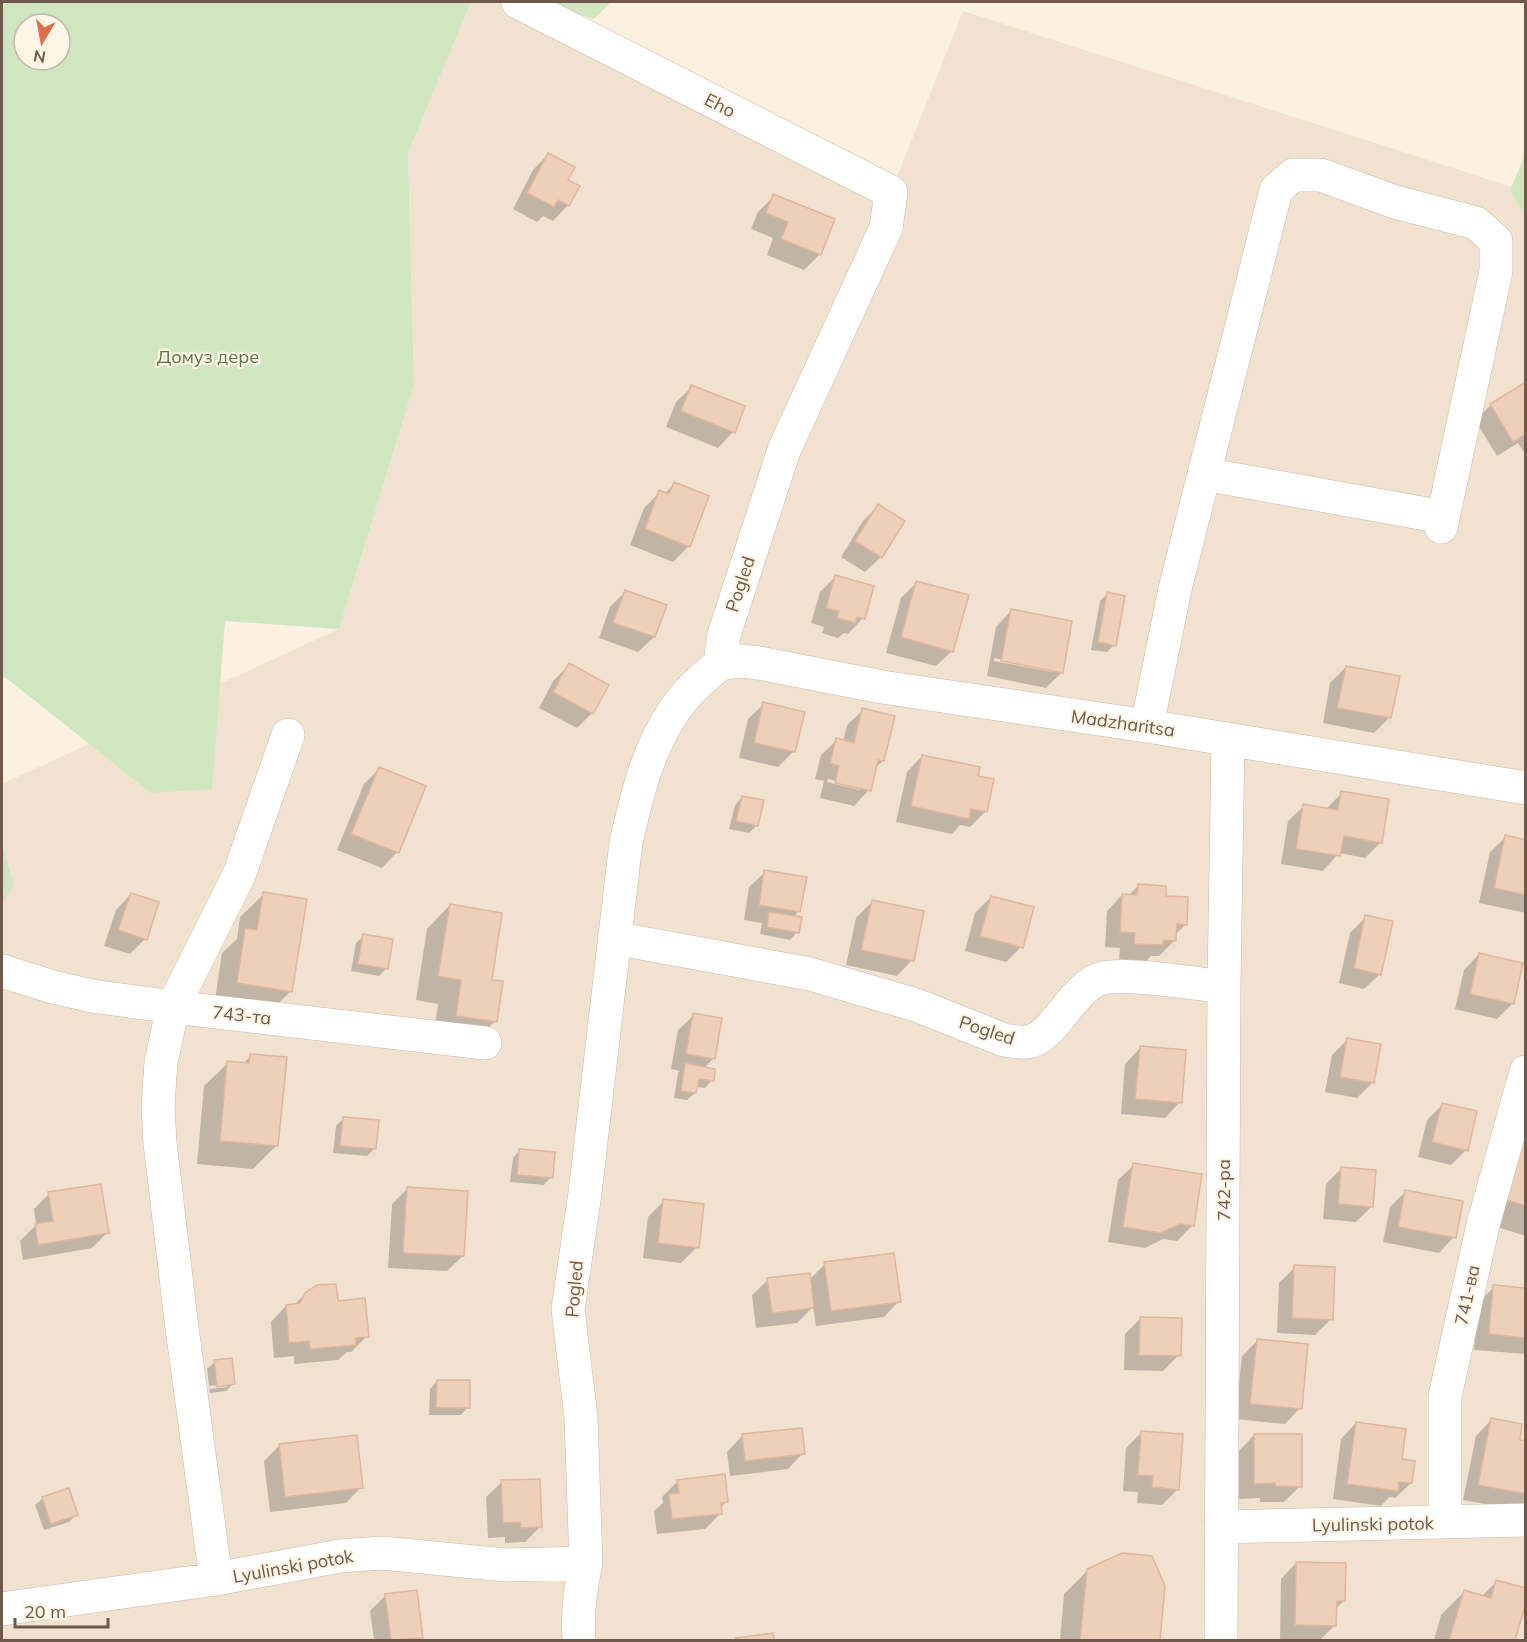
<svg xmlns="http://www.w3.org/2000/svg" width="1527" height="1642" viewBox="0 0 1527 1642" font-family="Mulish,sans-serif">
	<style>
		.residential { fill: #f1e2d0 }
		.green { fill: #d0e6c1; fill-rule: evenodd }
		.shadow { fill: #0003; fill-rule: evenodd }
		.building { fill: #eecfba; stroke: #e0b69c; stroke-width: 1.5 }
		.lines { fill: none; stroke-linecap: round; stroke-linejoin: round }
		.minor-casing { stroke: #cab8a9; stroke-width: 34 }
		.minor { stroke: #fff; stroke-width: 33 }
		.labels { text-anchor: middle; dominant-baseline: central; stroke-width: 4.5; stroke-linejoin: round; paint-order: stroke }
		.street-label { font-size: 18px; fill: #70584a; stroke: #fef5e6 }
		.park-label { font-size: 18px; fill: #547a45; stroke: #fef5e6 }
	</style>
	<rect width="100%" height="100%" fill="#faf1e1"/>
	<path class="residential" d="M471,2H518L891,192L963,11L1525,191V1640H2V784L339,629L414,385L408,153Z"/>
	<path class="green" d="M2,2H471L408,153L414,385L339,629L225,621L212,789L151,793L5,677L2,678ZM24,24H60V60H24Z
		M540,2H611L594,19Z
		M1525,155V216L1510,190Z
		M2,844L14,885L2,903Z"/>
	<path class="shadow" d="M548,154L566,180L568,205L553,221L543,216L537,222L513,209L533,170Z
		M774,196L820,254L804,270L767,255L773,238L751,229L758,212Z
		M1526,384V455L1518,443L1497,456L1475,420L1491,405Z
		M692,387L733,432L718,448L666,427L676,402Z
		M674,484L689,546L673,562L630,545L644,508L660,492L664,494Z
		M878,506L881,557L865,572L841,557L863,521Z
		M836,576L863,618L848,634L844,633L838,638L822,633L824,627L811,623L820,592Z
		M916,583L952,651L936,666L886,653L901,598Z
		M625,592L654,637L638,652L599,638L610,607Z
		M1107,594L1114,645L1107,652L1091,650L1100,601Z
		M1011,611L1062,672L1046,688L987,676L996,627ZM994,658L1052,669V672L994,661Z
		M569,665L592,713L577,728L539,708L553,681Z
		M1346,667L1390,717L1374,733L1323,723L1330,683Z
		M764,704L794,751L778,767L739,758L748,719Z
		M863,710L883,761L875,768L869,790L854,806L820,798L824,781L815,779L821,755L837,740L843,742L847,725ZM828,779L860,787V790L827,782Z
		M922,756L976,777L992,780L985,812L970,827L960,825L952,834L896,822L907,772Z
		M379,769L424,787L397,852L382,868L337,850L364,784Z
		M1342,793L1381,842L1365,858L1339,853L1323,871L1281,864L1288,821L1304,806L1325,810Z
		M742,797L756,826L749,833L729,829L735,805Z
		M1506,837L1526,841V913L1479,903L1490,852Z
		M765,872L799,911L793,917L797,932L790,940L760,934L762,923L744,920L749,887Z
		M1138,886L1164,898L1186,924L1175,935V940L1159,956H1151L1146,961L1119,959L1120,948L1105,947L1107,911L1122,895L1128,896Z
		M131,894L145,939L130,954L104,946L116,910Z
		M264,894L291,991L267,1014L214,1006L222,953L237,939L240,917Z
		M991,897L1021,947L1006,962L965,951L975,913Z
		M872,902L912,960L897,976L846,965L856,918Z
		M450,905L495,1021L472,1045L433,1039L438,1004L416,1000L427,929Z
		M1366,917L1380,974L1364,989L1339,983L1350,933Z
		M363,936L387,968L379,976L351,971L356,943Z
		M1479,954L1513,1003L1497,1019L1455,1009L1464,970Z
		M694,1015L714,1058L704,1068L712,1080L705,1088L696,1087L695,1093L687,1100L674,1098L678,1073L680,1071L671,1069L678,1030Z
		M1348,1039L1373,1082L1357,1098L1325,1092L1332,1055Z
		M1140,1048L1180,1102L1165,1118L1121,1114L1125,1064Z
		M251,1056L277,1145L253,1169L197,1164L204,1086L228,1063L242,1064Z
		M1526,1084V1236L1481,1222Z
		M1442,1105L1466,1150L1451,1165L1418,1157L1427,1120Z
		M343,1119L375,1148L367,1156L333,1153L336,1126Z
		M520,1150L551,1177L544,1185L510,1182L513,1158Z
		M1134,1165L1193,1225L1177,1241L1163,1239L1145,1248L1108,1242L1118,1180Z
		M1342,1168L1371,1207L1356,1222L1323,1219L1326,1184Z
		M407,1189L463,1256L447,1271L388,1268L392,1204Z
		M1405,1192L1454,1237L1439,1253L1383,1242L1390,1207Z
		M49,1194L108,1232L92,1248L23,1260L20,1241L36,1225L34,1209Z
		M664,1201L697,1247L681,1263L643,1258L648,1217Z
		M825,1264L899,1301L884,1317L816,1326L813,1307L797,1323L756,1328L752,1295L768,1280H809Z
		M1295,1267L1331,1319L1315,1335L1277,1333L1279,1283Z
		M1494,1287L1526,1290V1354L1474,1350L1478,1303Z
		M305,1294L336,1302L367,1336L351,1352H347L338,1360L294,1364V1356L274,1358L271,1322L286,1306L294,1305Z
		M1141,1318L1179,1355L1163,1371L1124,1370L1125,1334Z
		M1257,1341L1300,1408L1285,1424L1235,1419L1242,1356Z
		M215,1362L233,1384L226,1391L210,1393L207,1369ZM227,1384V1387L210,1389L209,1386Z
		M437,1381L468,1407L461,1415H429L430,1389Z
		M1491,1420L1518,1441L1526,1443V1502L1517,1510L1463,1500L1476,1436Z
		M1356,1423L1401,1460L1411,1483L1395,1498L1389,1497L1381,1506L1333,1499L1341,1439Z
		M1141,1433L1178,1489L1162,1505L1137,1503L1138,1492L1123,1491L1126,1448Z
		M1254,1435L1300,1486L1284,1502H1260V1498L1239,1499V1451Z
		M742,1436L803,1453L788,1469L730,1476L727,1452Z
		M279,1446L361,1487L346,1503L270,1512L264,1461Z
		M678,1481L726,1502L720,1508L721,1513L705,1529L657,1534L654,1511L663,1503L662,1497Z
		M502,1482L541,1526L525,1542L505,1543V1537L488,1538L486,1497Z
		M43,1498L76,1515L69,1522L44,1530L35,1505Z
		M1296,1563L1344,1601L1335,1609V1625L1320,1640H1280L1281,1579Z
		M1088,1570L1164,1587L1159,1640H1060L1064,1594Z
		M1497,1581L1526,1597L1513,1640H1434L1441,1615L1465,1591L1482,1596Z
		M386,1595L421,1638L418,1640H374L370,1611Z
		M772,1634L773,1640H736H737Z"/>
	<path class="building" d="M548,153L575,167L568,180L580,186L569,206L558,200L554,207L527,193Z
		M773,194L835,219L821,255L781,239L788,222L766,213Z
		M1526,382V434L1513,442L1490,404Z
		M691,385L745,406L735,433L681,411Z
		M674,482L709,496L690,547L645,529L659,490L669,494Z
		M878,504L905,521L882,558L855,541Z
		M835,575L874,586L865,619L857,617L855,623L837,618L839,611L826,608Z
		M916,581L969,595L953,652L901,637Z
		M625,590L667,605L655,637L613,623Z
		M1107,592L1125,596L1116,646L1098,642Z
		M1011,609L1072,621L1063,673L1001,661Z
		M569,663L609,685L593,714L553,692Z
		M1346,666L1400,676L1391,718L1337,708Z
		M763,702L805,712L795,752L754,743Z
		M862,708L895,716L884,761L878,760L871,791L835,783L839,766L830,763L836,738L854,743Z
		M922,755L980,767L978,776L994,779L987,812L971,809L969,819L911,806Z
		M379,767L426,786L399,853L351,834Z
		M1341,791L1389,799L1382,843L1344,836L1340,856L1296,849L1303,804L1338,810Z
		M742,796L764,800L758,826L736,821Z
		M1505,835L1526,840V895L1494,888Z
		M764,870L807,877L800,912L759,905Z
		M1138,884L1166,886V896L1188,897L1187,925L1177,924L1176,941L1163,940V945L1134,944L1135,933L1120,932L1122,894L1137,895Z
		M263,892L307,899L292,992L237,983L245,928L257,930Z
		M131,893L159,902L147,940L118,930Z
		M991,896L1034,907L1023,948L980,936Z
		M872,900L924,911L914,961L861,950Z
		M450,904L502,913L492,980L503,981L497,1022L456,1016L461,980L438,976Z
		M769,912L802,917L799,933L767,927Z
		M1365,915L1393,921L1381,975L1354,968Z
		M363,934L393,939L388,969L358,964Z
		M1479,953L1523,963L1514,1004L1470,994Z
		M693,1013L722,1018L715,1059L686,1054Z
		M1347,1038L1381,1044L1374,1083L1340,1077Z
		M1140,1046L1186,1050L1182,1103L1135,1099Z
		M250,1054L287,1057L278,1146L220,1141L227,1061L249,1063Z
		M685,1063L715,1069L714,1081L699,1079L696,1093L681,1091Z
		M1442,1103L1477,1111L1468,1151L1432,1142Z
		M343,1117L379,1120L376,1149L340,1146Z
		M1526,1131V1206L1504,1199Z
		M519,1149L555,1152L553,1178L517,1175Z
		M1133,1163L1202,1174L1194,1226L1180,1224L1161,1233L1123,1227Z
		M1341,1167L1376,1170L1373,1207L1338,1204Z
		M101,1184L109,1233L38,1245L35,1224L53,1221L48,1192Z
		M407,1187L468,1191L464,1256L403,1253Z
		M1405,1190L1463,1201L1456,1238L1398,1227Z
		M663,1199L704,1204L699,1248L658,1243Z
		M894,1253L901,1302L831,1311L824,1262Z
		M1294,1265L1335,1267L1333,1320L1292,1318Z
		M810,1273L814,1308L772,1313L767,1278Z
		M336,1284L338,1301L365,1298L369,1337L355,1338L356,1345L310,1349L309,1341L289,1343L286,1305L300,1303L305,1293L317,1285Z
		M1493,1285L1526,1288V1338L1489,1334Z
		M1140,1317L1182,1318L1181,1356L1139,1355Z
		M1257,1339L1308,1344L1302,1409L1250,1404Z
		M232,1358L235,1384L217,1387L214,1360Z
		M437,1380H470V1408H436Z
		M1491,1418L1522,1424L1520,1440L1526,1441V1494L1478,1485Z
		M1356,1422L1406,1429L1402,1459L1415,1461L1412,1483L1399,1482L1398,1491L1347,1484Z
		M802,1428L805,1454L745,1461L742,1434Z
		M1141,1431L1183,1434L1179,1490L1152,1487L1153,1476L1138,1475Z
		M1254,1434H1302V1487L1275,1486V1483L1254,1484Z
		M357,1435L363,1488L285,1497L279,1444Z
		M725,1474L728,1502L721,1503L722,1514L672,1519L669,1494L679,1493L677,1480Z
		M540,1479L542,1527L521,1528L520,1522L503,1523L501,1480Z
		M69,1488L78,1515L51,1524L42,1497Z
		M1122,1553L1152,1556L1165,1586L1160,1640H1080L1087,1569Z
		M1296,1562L1346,1563L1345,1601H1337L1336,1626L1295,1625Z
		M1496,1580L1526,1588V1603L1515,1640H1449L1464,1590L1491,1598Z
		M417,1590L423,1638L391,1640L385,1594Z
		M773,1633L774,1640H736V1638Z"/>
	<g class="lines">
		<defs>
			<path id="minor" d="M518,2L891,192L886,228L784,450L724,635L720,664C703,678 686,692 674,711C647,750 637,796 626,842L585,1193L568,1309L581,1418L586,1563C580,1589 577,1614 579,1640
				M1204,474L1443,517
				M720,664L740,661L759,663L882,687L1147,726L1526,788
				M1147,726L1175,589L1276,190L1293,175H1321L1395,202L1476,223L1496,241V271L1441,527
				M614,938L810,974L916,1005L1004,1040C1012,1041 1020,1043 1027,1042C1053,1039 1071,990 1099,979C1122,971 1197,984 1224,987
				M2,971L53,987L92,996L173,1007L485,1043
				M1445,1522V1396L1483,1225L1526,1072
				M1221,1527L1526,1520
				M216,1579L182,1328L160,1143L158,1106L161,1062L173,1007L239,875L288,735
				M2,1609L216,1579L340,1556L382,1553L505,1565L586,1563
				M1221,1640L1224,987L1228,740"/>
		</defs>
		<use href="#minor" class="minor-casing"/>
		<use href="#minor" class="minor"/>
	</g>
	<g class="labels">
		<g class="street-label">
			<text transform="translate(720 105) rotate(27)">Eho</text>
			<text transform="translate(740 584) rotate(-72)">Pogled</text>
			<text transform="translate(1123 723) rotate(8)">Madzharitsa</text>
			<text transform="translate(242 1015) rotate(6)">743-та</text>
			<text transform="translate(987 1030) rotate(18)">Pogled</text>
			<text transform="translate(1223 1190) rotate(-90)">742-ра</text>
			<text transform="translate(574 1289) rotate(-85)">Pogled</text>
			<text transform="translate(1467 1295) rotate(-78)">741-ва</text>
			<text transform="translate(1373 1524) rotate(-1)">Lyulinski potok</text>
			<text transform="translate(293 1566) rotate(-10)">Lyulinski potok</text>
		</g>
		<g class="park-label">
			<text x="208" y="356">Домуз дере</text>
		</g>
	</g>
	<rect width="1527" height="1642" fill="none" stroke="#70584a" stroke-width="6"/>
	<g transform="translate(42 42) rotate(190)"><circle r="28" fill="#fef5e6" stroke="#c5b6a8" stroke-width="1.5"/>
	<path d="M0-4.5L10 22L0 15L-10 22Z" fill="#de6e4c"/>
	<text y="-9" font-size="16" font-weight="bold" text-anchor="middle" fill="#70584a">N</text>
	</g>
	<path d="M15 1618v9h93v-9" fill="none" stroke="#70584a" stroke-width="3"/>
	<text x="24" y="1618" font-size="18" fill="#70584a" stroke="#fef5e6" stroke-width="4.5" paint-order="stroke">20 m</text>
</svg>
